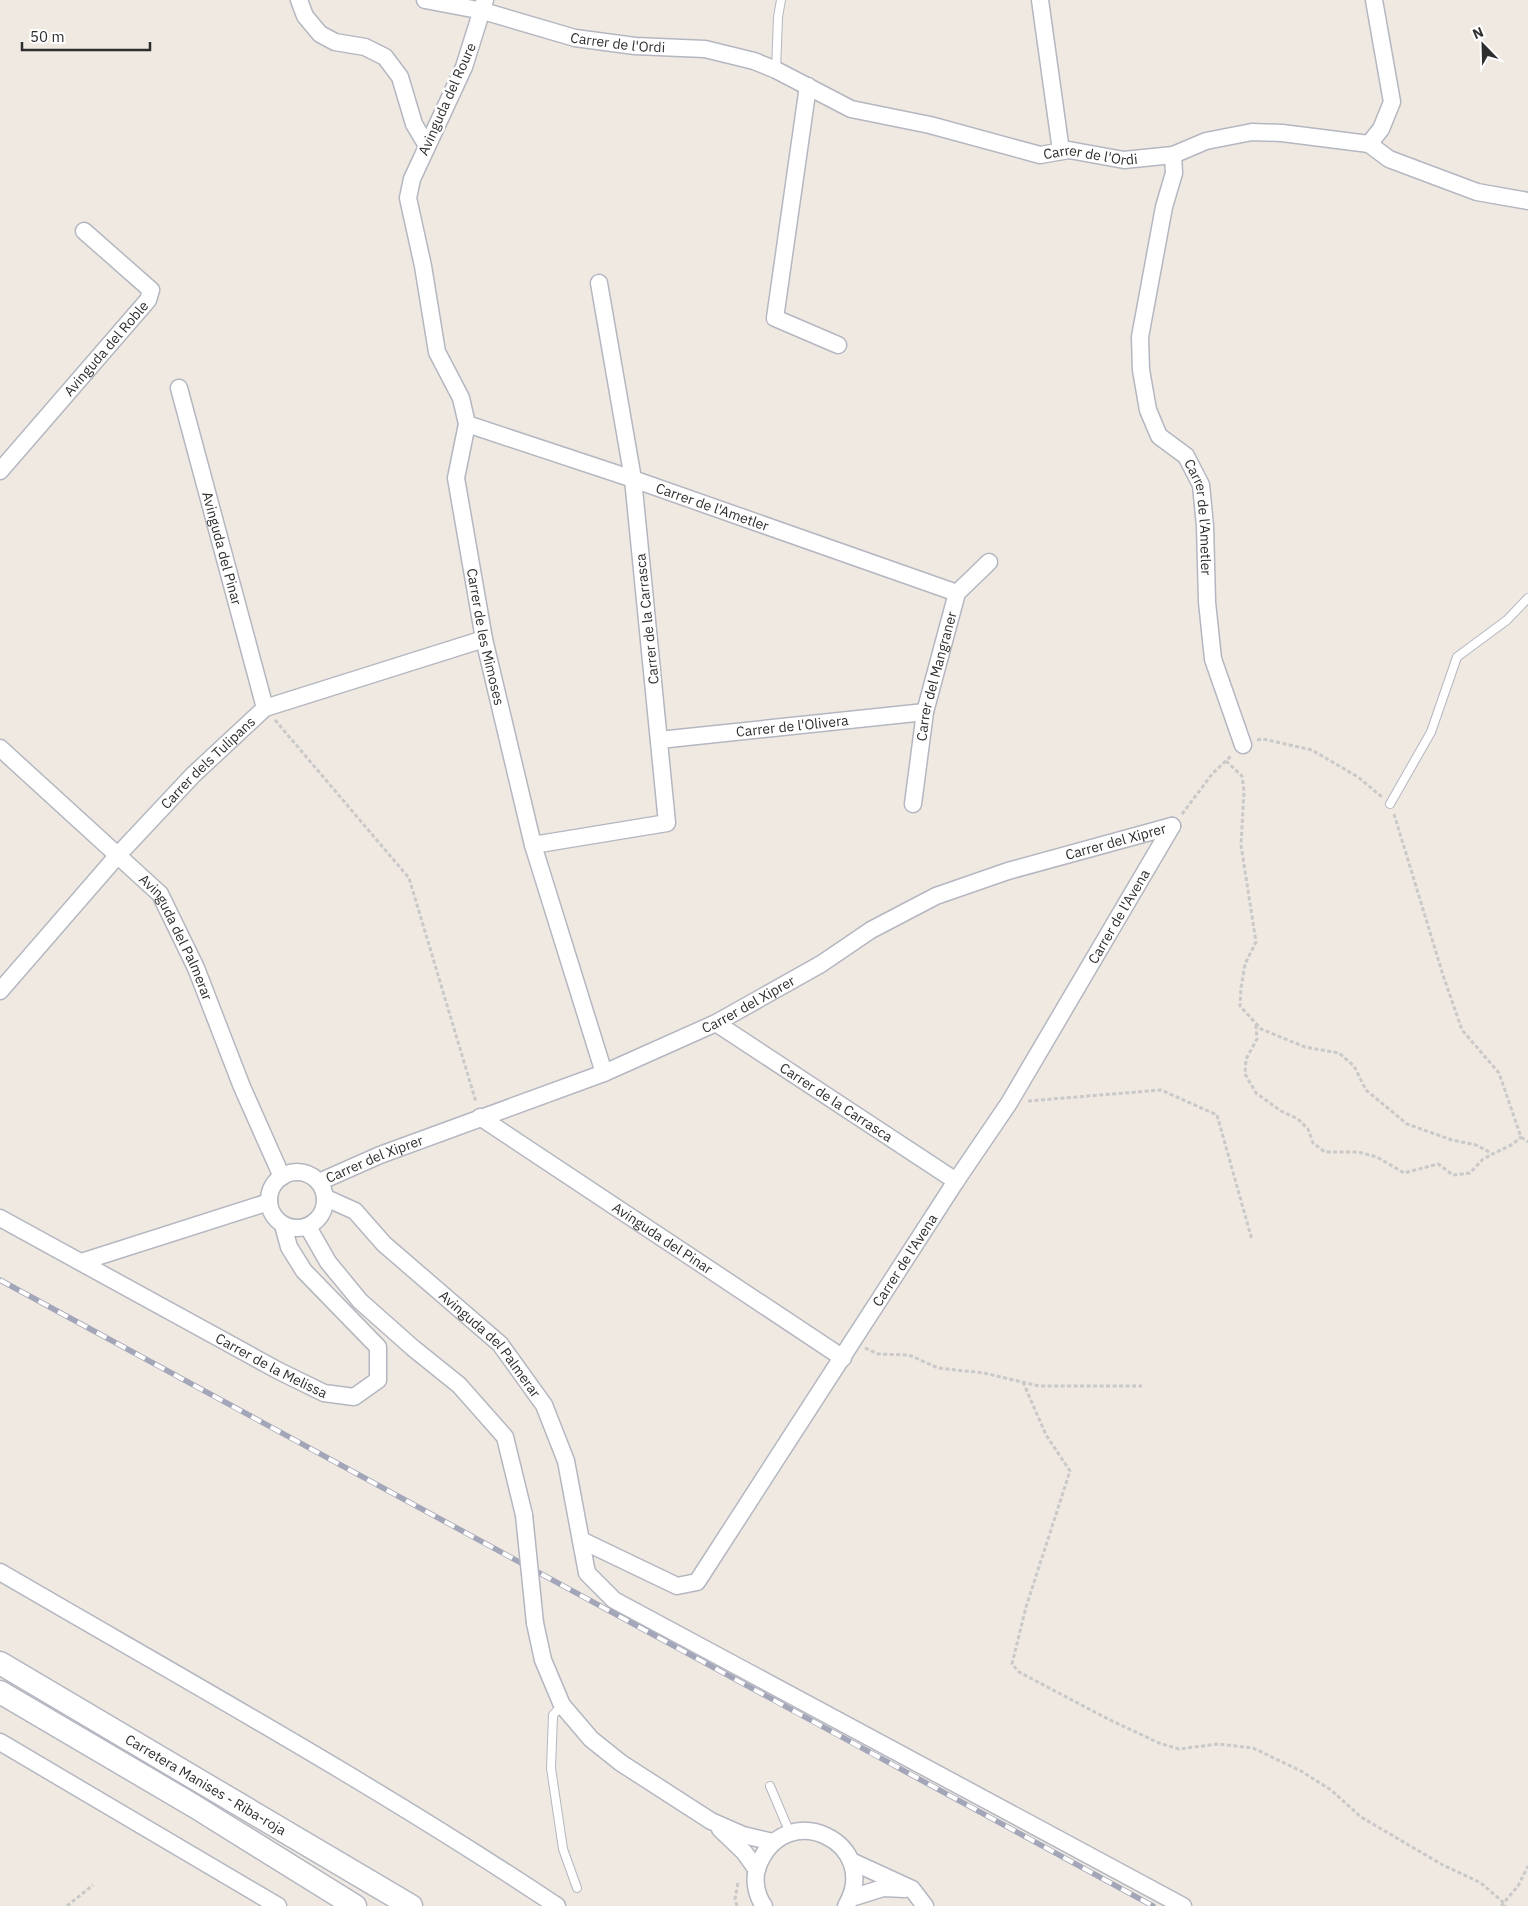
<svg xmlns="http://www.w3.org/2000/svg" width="1528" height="1906" viewBox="0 0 1528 1906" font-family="'IBM Plex Sans',sans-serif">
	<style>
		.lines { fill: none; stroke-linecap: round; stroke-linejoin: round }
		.service-casing { stroke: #b4b7c1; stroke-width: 10 }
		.minor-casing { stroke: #b4b7c1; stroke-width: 19 }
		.secondary-casing { stroke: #b4b7c1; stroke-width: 25 }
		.path { stroke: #c9c9c9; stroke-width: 3; stroke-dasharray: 4 2.5; stroke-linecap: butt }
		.service { stroke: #fff; stroke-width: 8 }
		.minor { stroke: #fff; stroke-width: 16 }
		.secondary { stroke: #fff; stroke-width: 22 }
		.rail-casing { stroke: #a3a6b8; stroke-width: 5.5 }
		.rail { stroke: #fff; stroke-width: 4; stroke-dasharray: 11; stroke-linecap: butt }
		.minor-bridge-casing { stroke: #b4b7c1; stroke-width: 19; stroke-linecap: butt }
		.minor-bridge { stroke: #fff; stroke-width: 16 }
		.labels { text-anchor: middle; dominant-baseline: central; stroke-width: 5; stroke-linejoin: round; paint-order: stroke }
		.street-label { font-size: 14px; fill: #2e2e2e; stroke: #fff }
	</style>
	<rect width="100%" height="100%" fill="#efe9e1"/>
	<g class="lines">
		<defs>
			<path id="service" d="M776,70L778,17L781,0
				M1390,804L1431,732L1457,657L1507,620L1528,598
				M562,1705L553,1715L551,1768L563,1849L577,1888
				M770,1786L790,1833"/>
			<g id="minor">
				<path d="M299,0L305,16L320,34L335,42L365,47L385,57L400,77L414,124L427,146"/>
				<path id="s1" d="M425,0L483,11L575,38L635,46L705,49L754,61L776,70L851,109L930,125L1040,155L1069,150L1124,160L1173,155L1206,141L1252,132L1282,133L1369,144L1381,129L1392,102L1374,0"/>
				<path id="s2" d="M485,0L464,67L412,179L408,198L423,266L437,352L461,398L467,424L456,478L484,639L533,845L604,1073"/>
				<path d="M1040,0L1061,151"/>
				<path d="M808,86L775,318L838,345"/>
				<path d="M1369,144L1389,159L1477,192L1528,201"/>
				<path id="s3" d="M1173,155L1174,173L1164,207L1140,337L1141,370L1148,410L1159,436L1186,456L1201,485L1205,526L1207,602L1213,659L1243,745"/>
				<path id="s4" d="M179,388L265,708"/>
				<path id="s5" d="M467,424L633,479L957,593"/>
				<path id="s6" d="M0,471L148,300L151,290L84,231"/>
				<path id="s7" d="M659,740L925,712"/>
				<path id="s8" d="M0,748L160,894L196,968L242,1087L282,1177"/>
				<path id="s9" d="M913,804L925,712L957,593L989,562"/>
				<path d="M533,845L667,823L633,479L599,283"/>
				<path id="s10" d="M0,991L118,855L193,775L265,708L484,639"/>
				<path id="s11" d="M716,1023L956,1181"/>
				<path id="s12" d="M480,1117L843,1358"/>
				<circle cx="297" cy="1200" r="28"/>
				<path id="s13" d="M319,1182L380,1155L604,1073L716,1023L821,964L871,930L936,896L1008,871L1172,826"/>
				<path id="s14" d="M326,1198L355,1211L384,1244L500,1344L544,1405L566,1461L587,1573L614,1600L1183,1906"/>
				<path id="s15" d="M0,1218L279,1371L324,1393L354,1397L378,1380V1347L304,1271L289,1247L283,1225"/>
				<path d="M308,1227L328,1262L360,1301L413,1348L459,1385L505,1437L524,1515"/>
				<path d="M81,1262L269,1202"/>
				<path id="s16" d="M581,1540L677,1586L697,1582L956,1181L1009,1103L1172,826"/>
				<path d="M0,1572C187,1681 377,1786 557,1906"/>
				<path d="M535,1623L543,1660L562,1705L591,1739L621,1763L711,1821L743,1835L773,1842"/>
				<path d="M0,1742L278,1906"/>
				<path d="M720,1829L744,1852L757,1870"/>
				<path d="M851,1861L912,1889L925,1906"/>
				<path d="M851,1898L883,1888L905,1889"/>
				<path d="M764,1906C756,1895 753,1878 758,1866C786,1795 883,1844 846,1906"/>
			</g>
			<g id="secondary">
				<path id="s17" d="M0,1663L411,1906"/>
				<path d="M0,1692L194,1806L355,1906"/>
			</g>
		</defs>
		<use href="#service" class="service-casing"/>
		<use href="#minor" class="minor-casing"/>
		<use href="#secondary" class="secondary-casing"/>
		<path class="path" d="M275,720L409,878L476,1102
			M1257,740L1263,739L1312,750L1358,777L1382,797
			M1226,761L1242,776L1244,791L1241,845L1256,942L1245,964L1241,988L1240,1006L1261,1029L1305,1047L1339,1053L1354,1066L1366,1090L1407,1124L1452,1140L1476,1145L1493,1154L1513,1144L1521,1137
			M1182,814L1213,773L1231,756
			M1394,814L1443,975L1462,1030L1499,1073L1521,1137L1528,1142
			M1256,1025L1257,1039L1246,1059L1245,1074L1256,1093L1281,1111L1298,1119L1308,1129L1313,1143L1325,1152H1358L1377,1157L1404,1173L1438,1164L1453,1175L1470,1173L1483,1159L1493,1154
			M1028,1101L1161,1090L1217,1115L1252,1240
			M865,1348L878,1354L909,1355L938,1368L984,1373L1039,1386H1142
			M1023,1382L1046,1435L1070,1471L1026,1607L1012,1664L1019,1672L1108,1719L1159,1743L1179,1749L1218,1744L1253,1748L1301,1771L1331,1790L1361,1817L1441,1864L1481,1883L1504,1903L1505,1906
			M67,1906L93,1885
			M737,1906L735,1899L738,1882
			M1501,1906L1518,1886L1528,1866"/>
		<use href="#service" class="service"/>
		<use href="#minor" class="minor"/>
		<use href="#secondary" class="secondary"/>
		<defs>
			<path id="rail" d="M0,1280L1153,1906"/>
		</defs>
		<use href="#rail" class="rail-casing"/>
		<use href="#rail" class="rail"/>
		<defs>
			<path id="minor-bridge" d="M524,1515L535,1623"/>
		</defs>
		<use href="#minor-bridge" class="minor-bridge-casing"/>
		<use href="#minor-bridge" class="minor-bridge"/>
	</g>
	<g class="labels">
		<g class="street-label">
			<text stroke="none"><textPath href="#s1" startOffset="198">Carrer de l'Ordi</textPath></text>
			<text transform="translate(447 99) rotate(-66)">Avinguda del Roure</text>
			<text stroke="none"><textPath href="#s1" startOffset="690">Carrer de l'Ordi</textPath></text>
			<text stroke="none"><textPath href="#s6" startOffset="162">Avinguda del Roble</textPath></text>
			<text stroke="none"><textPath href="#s5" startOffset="259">Carrer de l'Ametler</textPath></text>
			<text stroke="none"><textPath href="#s3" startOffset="385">Carrer de l'Ametler</textPath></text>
			<text stroke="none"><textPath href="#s4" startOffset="166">Avinguda del Pinar</textPath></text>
			<text transform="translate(647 619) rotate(-96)">Carrer de la Carrasca</text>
			<text stroke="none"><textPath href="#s2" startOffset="665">Carrer de les Mimoses</textPath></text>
			<text stroke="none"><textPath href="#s9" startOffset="130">Carrer del Mangraner</textPath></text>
			<text stroke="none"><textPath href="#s7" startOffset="134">Carrer de l'Olivera</textPath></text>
			<text stroke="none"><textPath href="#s10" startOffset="309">Carrer dels Tulipans</textPath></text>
			<text stroke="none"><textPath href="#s13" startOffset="870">Carrer del Xiprer</textPath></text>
			<text stroke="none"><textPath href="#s16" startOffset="915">Carrer de l'Avena</textPath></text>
			<text stroke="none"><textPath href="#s8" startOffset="262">Avinguda del Palmerar</textPath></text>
			<text stroke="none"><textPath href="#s13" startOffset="465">Carrer del Xiprer</textPath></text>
			<text stroke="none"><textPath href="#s11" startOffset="144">Carrer de la Carrasca</textPath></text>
			<text stroke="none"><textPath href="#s13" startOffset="60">Carrer del Xiprer</textPath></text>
			<text stroke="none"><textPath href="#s12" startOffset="219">Avinguda del Pinar</textPath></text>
			<text stroke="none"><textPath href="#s16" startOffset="510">Carrer de l'Avena</textPath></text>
			<text stroke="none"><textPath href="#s14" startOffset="222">Avinguda del Palmerar</textPath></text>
			<text stroke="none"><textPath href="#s15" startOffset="309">Carrer de la Melissa</textPath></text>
			<text stroke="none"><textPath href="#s17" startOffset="239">Carretera Manises - Riba-roja</textPath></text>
		</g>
	</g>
	<g transform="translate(1483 45) rotate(337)" stroke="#ffffff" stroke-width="4" paint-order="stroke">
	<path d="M0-4L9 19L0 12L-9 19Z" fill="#2e2e2e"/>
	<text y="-8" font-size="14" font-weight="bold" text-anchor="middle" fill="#2e2e2e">N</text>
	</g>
	<path d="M22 42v8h128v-8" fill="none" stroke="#2e2e2e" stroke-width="2.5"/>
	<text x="30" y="42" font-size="15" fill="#2e2e2e" stroke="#ffffff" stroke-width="4" paint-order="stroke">50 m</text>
</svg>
